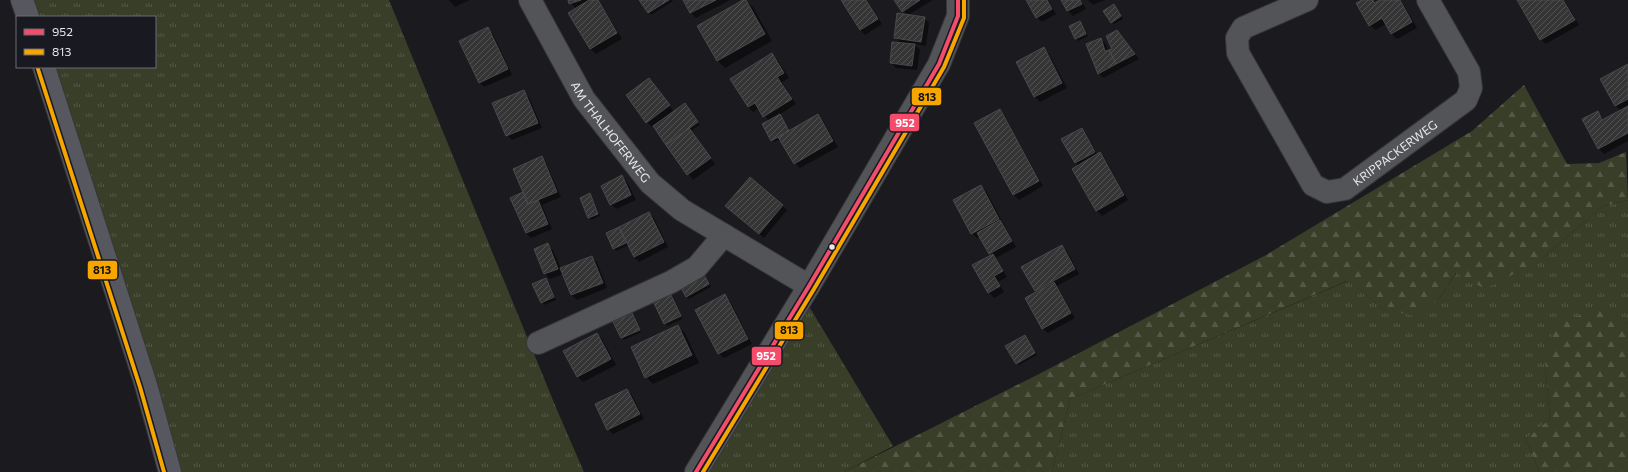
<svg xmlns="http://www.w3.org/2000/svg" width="1628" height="472" viewBox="0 0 1628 472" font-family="Commissioner,sans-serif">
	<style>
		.grass { fill: url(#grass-tufts) }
		.forest { fill: url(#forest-firs) }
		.shadow { fill: #0007 }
		.building { fill: url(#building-hatch); stroke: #4a484b }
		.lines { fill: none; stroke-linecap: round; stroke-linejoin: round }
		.minor-casing { stroke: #373739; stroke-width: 24 }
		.major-casing { stroke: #373739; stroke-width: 24 }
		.minor { stroke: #535457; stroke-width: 22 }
		.major { stroke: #56575f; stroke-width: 22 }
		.bus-1-casing { stroke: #191a21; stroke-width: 7 }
		.bus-2-casing { stroke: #191a21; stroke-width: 7 }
		.bus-1 { stroke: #f44d6c; stroke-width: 4 }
		.bus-2 { stroke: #f7a600; stroke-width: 4 }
		.bus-dot { fill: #e7e8ed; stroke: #191a21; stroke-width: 1.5 }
		.labels { text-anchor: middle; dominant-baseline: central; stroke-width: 3; stroke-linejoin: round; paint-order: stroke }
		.street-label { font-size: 12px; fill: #e7e8ed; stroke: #191a21 }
		.line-badge { stroke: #191a21; stroke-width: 1.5 }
		.badge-label { font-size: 11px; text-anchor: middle; font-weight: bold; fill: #fff }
		.pale-badge-label { font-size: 11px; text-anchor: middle; font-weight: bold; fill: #111 }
	</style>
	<defs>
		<pattern id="grass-tufts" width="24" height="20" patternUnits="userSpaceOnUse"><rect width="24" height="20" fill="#383e28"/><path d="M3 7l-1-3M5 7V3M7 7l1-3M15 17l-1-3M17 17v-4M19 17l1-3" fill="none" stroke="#555a48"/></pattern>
		<pattern id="forest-firs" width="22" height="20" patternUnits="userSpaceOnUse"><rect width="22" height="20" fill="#383e28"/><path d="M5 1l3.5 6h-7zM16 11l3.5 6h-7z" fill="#555a48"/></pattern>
		<pattern id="building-hatch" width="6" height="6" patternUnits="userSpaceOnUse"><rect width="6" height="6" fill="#363536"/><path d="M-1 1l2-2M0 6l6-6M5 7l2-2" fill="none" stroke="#535253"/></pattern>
	</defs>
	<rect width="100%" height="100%" fill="#1b1b1f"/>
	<path class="grass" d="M31,0H389L557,410L584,472H177L52,67H155V17H36Z
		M1628,200V324L1603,311L1545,361L1550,419L1526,439L1539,472H1052L1070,399L1348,281L1385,310L1438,300L1457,272L1540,260L1603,206Z
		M807,303L893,446L844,472H703Z"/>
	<path class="forest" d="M1524,85L1567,164L1599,163L1626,152L1628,200L1603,206L1540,260L1485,289L1456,273L1438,300L1417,316L1385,310L1347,281L1070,399L1052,472H844L1037,375L1266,255L1472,131Z
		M1604,310L1628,324V472H1539L1526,439L1550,419L1545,361L1556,321Z"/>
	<path class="shadow" d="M449,0H470L455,7Z
		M569,0H598L622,39L596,54L591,49L569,13L576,9Z
		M640,0H672L673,1L651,15Z
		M684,0H730L696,18L691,13Z
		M745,0L753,7L772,41L725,68L717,60Z
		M842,0H867L882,24L865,35L860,30Z
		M896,0H933L908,15L924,18L929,23L926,46L914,44L920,50L917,70L896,68L891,63L902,44L895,37L907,15Z
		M1027,0H1048L1056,14L1042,22L1037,17Z
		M1063,0H1081L1086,9L1073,16L1068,11Z
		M1088,0H1105L1093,5Z
		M1364,0H1373L1376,3L1382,0H1401L1417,28L1397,39L1392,34L1386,24L1375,30L1370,25Z
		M1518,0H1564L1575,18L1540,38Z
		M1116,8L1123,19L1114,24L1111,22Z
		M1576,20L1579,25L1546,44L1541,40Z
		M1080,22L1088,36L1078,41L1076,38Z
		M488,29L493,34L512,75L484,87L479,82Z
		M1117,31L1139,59L1103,78L1098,73L1101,39L1106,44L1108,52L1114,49Z
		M1044,49L1049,54L1067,88L1040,102L1035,97L1017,63Z
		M772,54L777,59L789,78L782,82L796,104L779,115L790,131L818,116L823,121L838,147L800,168L795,163L781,139L774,142L772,140L769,121L759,108L753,112L748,107L732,80Z
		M1628,65V141L1604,154L1599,149L1583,120L1597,112L1604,120L1621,111L1616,106Z
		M649,79L674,112L687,107L700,125L690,131L715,164L693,180L653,126L652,127L647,122Z
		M524,92L529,97L542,128L512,140L507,135Z
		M999,110L1004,116L1043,186L1019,200L1014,195L975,124Z
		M1081,129L1086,134L1098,155L1100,154L1105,159L1128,200L1102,216L1097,211L1073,169L1079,166L1076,163Z
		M541,158L546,163L561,197L542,205L552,229L531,238L526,233L524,193Z
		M622,177L627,182L636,200L616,209L611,204Z
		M981,186L986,191L1016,247L996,258L1007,277L998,282L1004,292L994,298L989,292L992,255L981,236L977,238L972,233Z
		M590,194L600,216L591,220L589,217Z
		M782,205L787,210L764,238L731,211Z
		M649,213L654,218L668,247L639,262L634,257L629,245L616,251L607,233Z
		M548,245L553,250L561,269L592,257L597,262L607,288L577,300L571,295L563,274L550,279L545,274L535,250Z
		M1062,246L1067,251L1079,274L1057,286L1075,318L1048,333L1042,328L1037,292L1035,290Z
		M705,277L711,287L689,299L687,296Z
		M545,279L556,300L544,305L534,284Z
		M671,295L682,319L667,326L653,300Z
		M725,296L730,301L752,344L724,358L719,353Z
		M632,314L641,332L624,340L615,322Z
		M677,326L685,333L699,363L653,384L646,377Z
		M597,334L602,339L616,365L583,382L578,377Z
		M1025,336L1037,355L1019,365L1016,363Z
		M627,390L632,395L644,419L613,434L608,429Z"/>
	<path class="building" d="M568,0H581L569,4Z
		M589,0H598L617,33L590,49L568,13Z
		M639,0H669L648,13Z
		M683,0H716L690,13Z
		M743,0H746L765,34L717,61L697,26Z
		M841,0H866L878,19L860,30Z
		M894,0H920L902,12Z
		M1026,0H1047L1052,9L1036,18Z
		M1061,0H1080L1082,4L1067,11Z
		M1362,0H1373L1374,3L1380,0H1400L1412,22L1391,34L1382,18L1369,26L1356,3Z
		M1517,0H1563L1575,20L1540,40Z
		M1114,4L1121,16L1111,23L1103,11Z
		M897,13L925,17L921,42L894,38Z
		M1080,21L1086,34L1075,39L1069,26Z
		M488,27L508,69L479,83L459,41Z
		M1117,30L1135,54L1116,64L1109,50L1112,49L1106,36Z
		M1101,38L1105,51L1109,50L1116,64L1098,74L1086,44Z
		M892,42L915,44L912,66L890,63Z
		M1044,47L1062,83L1034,97L1016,62Z
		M772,53L784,73L777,77L792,99L763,117L755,103L748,107L730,79Z
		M1628,64V99L1615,106L1600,79Z
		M649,78L670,105L646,123L626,95Z
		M524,90L538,123L506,136L492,103Z
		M685,103L698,122L666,145L653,126Z
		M1628,106V133L1598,149L1582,119L1598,111L1602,120Z
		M1000,109L1039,181L1013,195L974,123Z
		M780,114L789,131L771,141L762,124Z
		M818,114L833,141L794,164L778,137Z
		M689,128L711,158L687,175L666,145Z
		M1082,128L1095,152L1075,163L1061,139Z
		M1100,152L1124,195L1096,211L1072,169Z
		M542,156L557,192L528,204L513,169Z
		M622,175L631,195L610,205L601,186Z
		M750,177L783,205L759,234L725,206Z
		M981,185L999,219L971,234L953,200Z
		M523,192L528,204L538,200L548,224L526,233L510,198Z
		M590,193L598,214L588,218L580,198Z
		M649,212L664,242L634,257L619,227Z
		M1000,220L1012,241L989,254L977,233Z
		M619,227L626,243L613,249L606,233Z
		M548,243L558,269L544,274L534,249Z
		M1062,245L1075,269L1035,291L1021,267Z
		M993,254L1003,271L994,276L1000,286L988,293L972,265Z
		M592,256L603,283L571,295L560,268Z
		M703,273L709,284L686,297L680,286Z
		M546,278L554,297L541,303L532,284Z
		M1054,282L1071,313L1042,329L1025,298Z
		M669,291L681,316L664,324L652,299Z
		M725,294L748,339L718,354L695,310Z
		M632,313L640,330L621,338L613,322Z
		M678,325L692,355L645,378L631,347Z
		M597,333L611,359L577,377L563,351Z
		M1025,335L1035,353L1016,364L1005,346Z
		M627,389L640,414L607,430L595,404Z"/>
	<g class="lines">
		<defs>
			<g id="minor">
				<path id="s1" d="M530,0L584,99L650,183L682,210L809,286"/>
				<path id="s2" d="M1307,0L1243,28L1237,38L1238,53L1313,185L1327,192L1345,189L1466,100L1471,88L1469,72L1428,0"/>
				<path d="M538,343L671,282L697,267L724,235"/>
				<path d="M696,472L809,286L939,64L958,16V0"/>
			</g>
			<path id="major" d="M22,0L28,17
				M44,67L146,385L170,472"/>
		</defs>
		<use href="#minor" class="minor-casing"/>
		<use href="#major" class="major-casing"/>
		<use href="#minor" class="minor"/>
		<use href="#major" class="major"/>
		<defs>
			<path id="bus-1" d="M696,472L809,286L939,64L958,16V0"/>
			<path id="bus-2" d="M38,69L140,387L164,472
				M703,472L814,289L944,67L964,18V0"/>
		</defs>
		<use href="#bus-1" class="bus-1-casing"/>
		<use href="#bus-2" class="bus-2-casing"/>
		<use href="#bus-1" class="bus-1"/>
		<use href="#bus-2" class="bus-2"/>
	</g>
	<circle class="bus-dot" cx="832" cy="247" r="3.5"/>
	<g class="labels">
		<g class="street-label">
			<text stroke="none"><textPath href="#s1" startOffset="155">AM THALHOFERWEG</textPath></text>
			<text stroke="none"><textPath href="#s2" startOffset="344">KRIPPACKERWEG</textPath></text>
		</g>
	</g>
	<g class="line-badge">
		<rect x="911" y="87" width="31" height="19" rx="4" fill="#f7a600"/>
		<rect x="889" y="113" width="31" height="19" rx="4" fill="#f44d6c"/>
		<rect x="87" y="260" width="31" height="20" rx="4" fill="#f7a600"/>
		<rect x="774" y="321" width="30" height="19" rx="4" fill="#f7a600"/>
		<rect x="751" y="346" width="31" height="20" rx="4" fill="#f44d6c"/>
	</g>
	<g class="badge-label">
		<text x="905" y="127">952</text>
		<text x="766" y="360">952</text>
	</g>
	<g class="pale-badge-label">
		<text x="927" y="101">813</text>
		<text x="102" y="274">813</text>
		<text x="789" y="334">813</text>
	</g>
	<rect x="16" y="16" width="140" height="52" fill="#191a21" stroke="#6b6c73"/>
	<rect x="24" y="29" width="20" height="6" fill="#f44d6c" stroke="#6b6c73"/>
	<text x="52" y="36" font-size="12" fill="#e7e8ed">952</text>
	<rect x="24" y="49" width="20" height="6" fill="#f7a600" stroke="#6b6c73"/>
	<text x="52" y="56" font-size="12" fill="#e7e8ed">813</text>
</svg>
